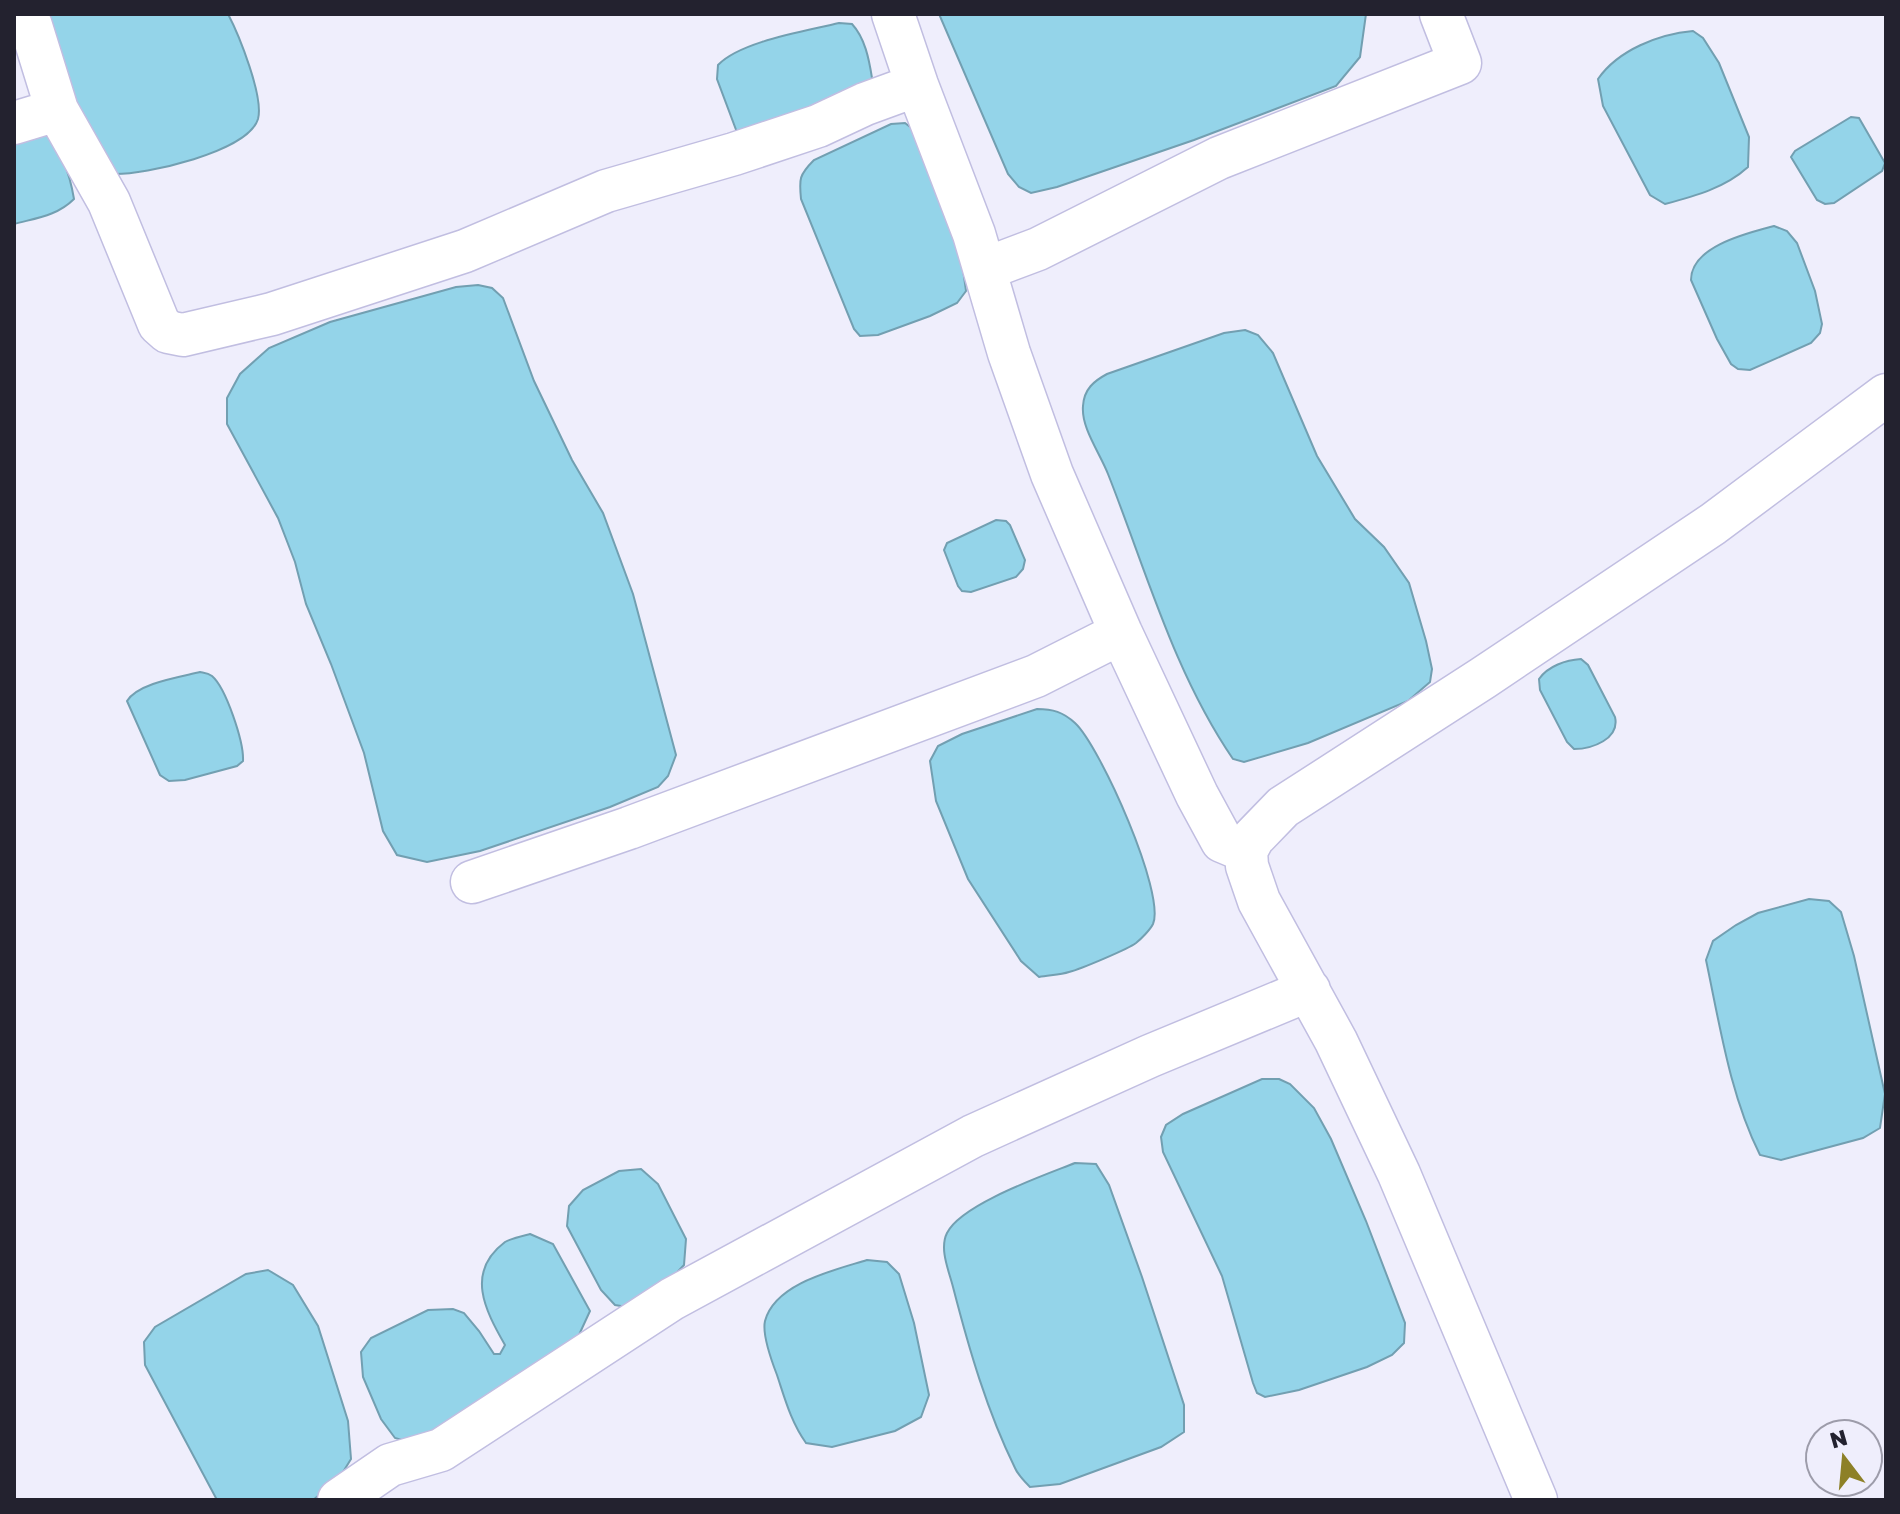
<svg xmlns="http://www.w3.org/2000/svg" width="1900" height="1514" viewBox="0 0 1900 1514" font-family="'Golos Text',sans-serif">
	<style>
		.water { fill: #94d4e9; stroke: #729fb1; stroke-width: 2 }
		.lines { fill: none; stroke-linecap: round; stroke-linejoin: round }
		.minor-casing { stroke: #c1bee1; stroke-width: 45 }
		.minor { stroke: #fff; stroke-width: 42 }
	</style>
	<rect width="100%" height="100%" fill="#efeefc"/>
	<path class="water" d="M49,14H228C239,35 264,97 258,119C248,152 145,175 113,174L94,153L48,21Z
		M939,14H1366L1360,57L1336,86L1194,140L1057,187L1031,193L1019,187L1008,174Z
		M839,23L852,24C865,38 869,59 872,78L865,88L738,135L717,79L718,65C741,41 807,31 839,23Z
		M1693,31L1703,38L1719,63L1749,137L1748,167C1725,188 1695,196 1665,204L1650,195L1603,106L1598,79C1618,50 1659,34 1693,31Z
		M1851,117L1859,118L1885,163L1882,171L1834,203L1825,204L1817,200L1791,157L1795,151Z
		M905,123L914,130C937,181 960,234 966,291L957,303L930,316L878,335L860,336L854,329L801,199C799,179 799,175 814,160L891,124Z
		M45,131C61,149 70,175 74,199C57,216 36,218 14,224V141Z
		M1774,226L1787,231L1797,243L1815,291L1822,324L1820,333L1811,343L1750,370L1738,369L1731,364L1717,339L1691,280C1691,246 1748,233 1774,226Z
		M478,285L492,288L503,298L534,381L572,460L603,513L633,594L676,755L668,776L658,787L610,807L480,851L427,862L397,855L383,831L364,753L331,664L306,604L295,562L278,518L227,424V398L240,374L269,348L330,322L456,287Z
		M1245,330L1258,335L1273,353L1317,456L1355,519L1384,547L1409,583L1426,641L1432,669L1430,682L1408,701L1308,743L1244,762L1233,759C1174,673 1146,570 1108,474C1100,453 1081,428 1083,406C1084,389 1094,381 1107,374L1224,333Z
		M996,520L1006,521L1010,525L1025,560L1023,569L1016,577L971,592L962,591L958,586L944,550L947,543Z
		M1581,659L1588,665L1615,717C1620,739 1592,749 1574,749L1567,742L1540,690L1539,679C1548,666 1566,660 1581,659Z
		M200,672C205,673 208,673 212,676C226,688 244,742 243,761L237,766L185,780L169,781L160,775L127,701C138,683 180,677 200,672Z
		M1037,709C1053,709 1063,712 1075,723C1100,746 1166,894 1153,924C1150,930 1141,939 1136,943C1128,949 1081,969 1069,972C1060,975 1049,975 1039,977L1021,961L968,879L936,801L930,761L938,746L962,734Z
		M1809,899L1829,901L1841,912L1854,956L1885,1094L1880,1128L1863,1138L1781,1160L1760,1155C1730,1095 1720,1026 1706,960L1713,941L1736,925L1758,913Z
		M1279,1079L1290,1084L1314,1108L1331,1139L1366,1221L1405,1323L1404,1343L1392,1355L1367,1367L1299,1390L1265,1397L1257,1393L1253,1383L1222,1276L1163,1152L1161,1137L1166,1125L1183,1114L1262,1079Z
		M1075,1163L1096,1164L1109,1185L1142,1277L1184,1405V1432L1161,1447L1060,1484L1030,1487C1024,1481 1018,1475 1015,1468C987,1411 969,1349 953,1287C949,1271 939,1249 947,1233C961,1204 1045,1175 1075,1163Z
		M641,1169L658,1184L686,1239L684,1265L664,1286L627,1307L615,1305L601,1290L567,1226L569,1206L583,1190L619,1171Z
		M530,1234L553,1244L590,1311L578,1337L447,1426L412,1443L395,1438L381,1419L363,1377L361,1352L371,1338L428,1310L453,1309L464,1313L479,1331L494,1354H500L505,1345C485,1310 465,1272 505,1242C512,1238 522,1236 530,1234Z
		M867,1260L887,1262L899,1274L914,1323L929,1395L921,1417L895,1431L832,1447L806,1443C791,1422 785,1399 777,1375C772,1362 762,1334 765,1321C775,1283 835,1270 867,1260Z
		M268,1270L293,1285L318,1326L348,1421L351,1459L338,1480L313,1500H217L145,1365L144,1342L155,1327L246,1274Z"/>
	<g class="lines">
		<defs>
			<path id="minor" d="M25,14L31,26L57,110L109,202L159,324L168,332L183,335L272,314L465,251L606,191L734,154L818,126L865,104L917,85
				M893,14L917,85L974,234L1009,353L1052,474L1121,633L1197,795L1222,841L1246,851
				M14,123L57,110
				M985,269L1038,249L1219,158L1460,63L1441,14
				M472,882L629,828L1036,676L1121,633
				M339,1500L390,1465L441,1450L672,1299L973,1136L1150,1056L1309,990
				M1536,1500L1399,1174L1336,1041L1259,901L1247,866L1246,851L1253,838L1283,807L1483,678L1713,524L1886,395"/>
		</defs>
		<use href="#minor" class="minor-casing"/>
		<use href="#minor" class="minor"/>
	</g>
	<rect width="1900" height="1514" fill="none" stroke="#23222f" stroke-width="32"/>
	<g transform="translate(1844 1458) rotate(344)"><circle r="38" fill="#efeefc" stroke="#9d9caa" stroke-width="2"/>
	<path d="M0-6L14 30L0 20L-14 30Z" fill="#8d8027"/>
	<text y="-12" font-size="22" font-weight="bold" text-anchor="middle" fill="#23222f">N</text>
	</g>
</svg>
